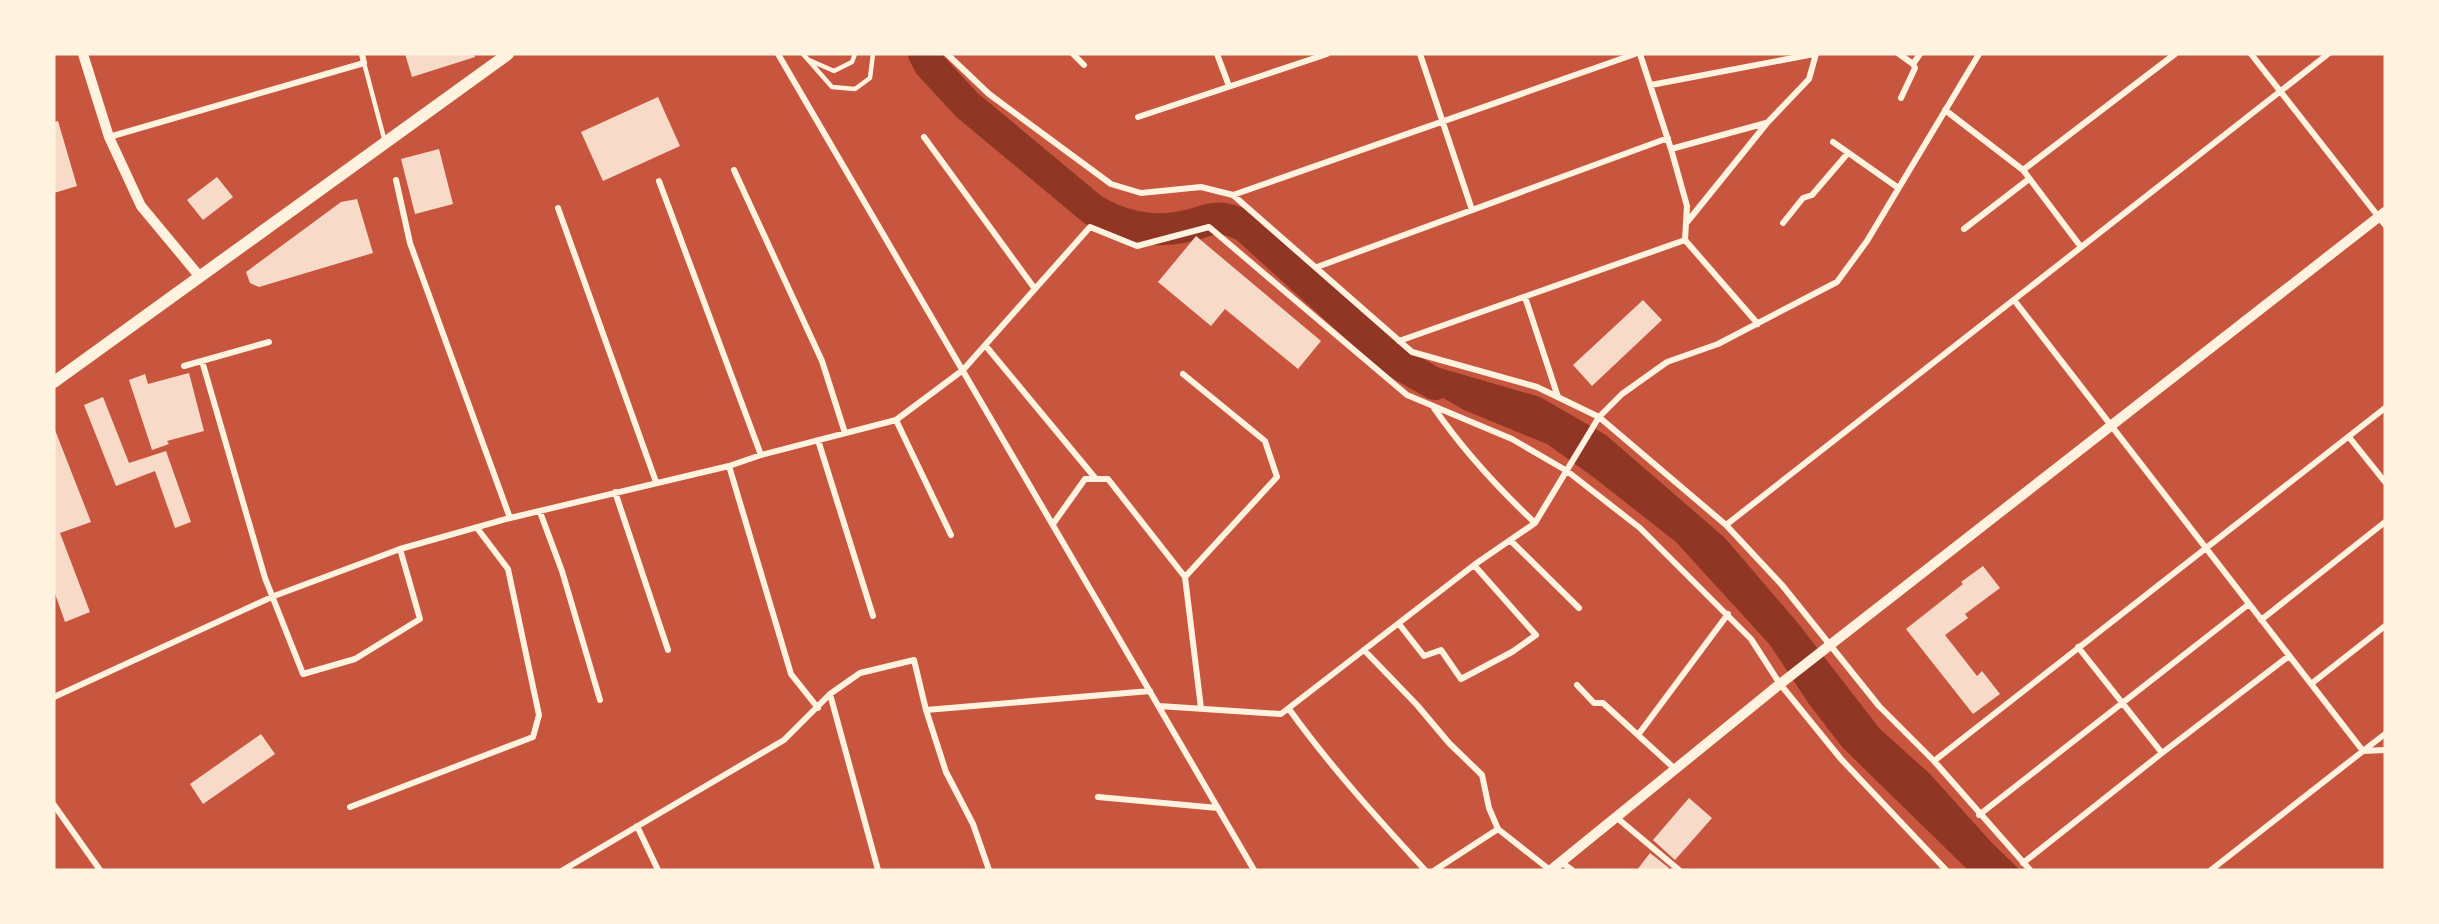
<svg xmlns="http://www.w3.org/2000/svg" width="2439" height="924" viewBox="0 0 2439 924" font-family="Arial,sans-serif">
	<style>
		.water { fill: #8f3625 }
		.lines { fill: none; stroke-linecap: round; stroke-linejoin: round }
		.river { stroke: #8f3625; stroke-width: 32 }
		.building { fill: #f7dbc8 }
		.service { stroke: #fff3e0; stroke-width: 4.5 }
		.minor { stroke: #fff3e0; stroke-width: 6 }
		.tertiary { stroke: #fff3e0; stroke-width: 10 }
		.secondary { stroke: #fff3e0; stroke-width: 12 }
	</style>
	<rect width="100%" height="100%" fill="#c8553d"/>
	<path class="water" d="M1359,313L1416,361L1540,397L1606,435L1725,538L1797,622L1880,729L1930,774L1992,843L2020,870H1968L1842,747L1809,704L1770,645L1676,542L1592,476L1547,444L1464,410L1409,378Z"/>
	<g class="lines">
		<path class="river" d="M924,54L930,65L967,105L1092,209C1118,226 1151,233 1182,227C1212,221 1214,212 1245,226L1393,360L1435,384"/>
	</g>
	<path class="building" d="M405,54H474L475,57L412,77Z
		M658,97L680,146L603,181L581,132Z
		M58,121L77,186L54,193V122Z
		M439,149L453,204L415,214L401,159Z
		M217,177L233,197L203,220L187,200Z
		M357,199L373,253L259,287L250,283L246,272L341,202Z
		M1196,236L1321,341L1298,369L1225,309L1211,326L1158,282Z
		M1643,300L1662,320L1592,386L1573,365Z
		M189,373L204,431L167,441L169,444L152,450L129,380L145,374L148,384Z
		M103,397L129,463L166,451L191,522L175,528L155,471L116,486L84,405Z
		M55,430L91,522L60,533L90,612L65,622L54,591Z
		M1983,566L2000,588L1965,614L1968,618L1945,635L1977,676L1982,671L2000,694L1973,714L1906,629L1963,584L1961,582Z
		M261,734L275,754L203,804L190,784Z
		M1689,798L1712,818L1675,860L1653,840Z
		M1650,853L1669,868L1667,870H1637Z"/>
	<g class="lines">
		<path class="service" d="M803,54L832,87L855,89L870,78L873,54
			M809,60L834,71L852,62L855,54
			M364,63L385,142"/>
		<path class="minor" d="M778,54L1254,870
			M947,54L989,94L1111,184L1141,193L1201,187L1233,195L1412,352L1537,387L1599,417L1726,525L1782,585L1879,706L1934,761L2030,870
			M1073,54L1084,65
			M1217,54L1229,86
			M1420,54L1472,210
			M1640,54L1671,149L1687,206L1685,240L1758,324
			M1899,54L1913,64
			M2251,54L2385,225
			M1651,85L1814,54
			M1901,98L1915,68L1913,64L1920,54
			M1945,110L2023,170L2081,247
			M1138,117L1327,54
			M109,137L364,63L362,54
			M924,137L1035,289
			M1833,142L1897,187
			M1671,149L1766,123
			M734,170L822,361L845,433
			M2023,170L2175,54
			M396,180L410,243L510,518
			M659,181L761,455
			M1233,195L1635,54
			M558,208L656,482
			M1688,221L1767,123L1809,79L1816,54
			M1783,223L1803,198L1812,195L1848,153
			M1964,229L2029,179
			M1317,267L1668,138
			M1525,297L1558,397
			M2014,300L2363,751L2385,734
			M1399,341L1685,240
			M985,345L1096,479
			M202,361L265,578L303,674L355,659L420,619L400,549
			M184,366L269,342
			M1434,408C1463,450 1498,488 1535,523
			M896,420L951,535
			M2349,437L2385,482
			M818,440L873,616
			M729,466L791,674L818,708
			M615,492L668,650
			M540,512L562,571L600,700
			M1053,524L1085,479H1108L1185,577L1277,477L1265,441L1183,374
			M1726,525L2328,54
			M1511,541L1579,608
			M1185,577L1201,708
			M2261,620L2385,522
			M1399,624L1424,656L1441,650L1461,679L1512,652L1536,635L1474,565
			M2078,647L2162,753
			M1364,650L1417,705L1449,743L1482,775L1489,808L1498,829L1550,870
			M2311,684L2385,626
			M1577,685L1594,703H1603L1675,769
			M830,694L878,870
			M54,697L274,596L400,549L510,518L729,466L761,455L896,420L963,370L1090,227L1137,246L1209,227L1407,395L1512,439L1567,471L1640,528L1751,639L1780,684L1841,759L1946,870
			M1159,706L1281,714L1474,565L1535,523L1599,417L1622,394L1667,362L1718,344L1837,282L1867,241L1979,54
			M1289,709C1330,766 1377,818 1425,870
			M926,710L1150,691
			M1638,735L1728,614
			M1934,761L2385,408
			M1098,797L1218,808
			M54,805L100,870
			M350,807L533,737L539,715L508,569L477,528
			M1979,815L2249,604
			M1616,817L1679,870
			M637,826L658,870
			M1561,862L1572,870
			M2023,863L2162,753L2289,656
			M563,870L784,740L830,694L860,673L914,660L926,710L946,772L973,824L989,870
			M1435,870L1498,829
			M2211,870L2363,751L2385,750"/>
		<path class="tertiary" d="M83,54L109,137L141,206L200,277
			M1551,870L1780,684L2385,212"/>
		<path class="secondary" d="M54,382L508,54"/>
	</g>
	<rect width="2439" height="924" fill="none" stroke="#fff3e0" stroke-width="111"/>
</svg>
